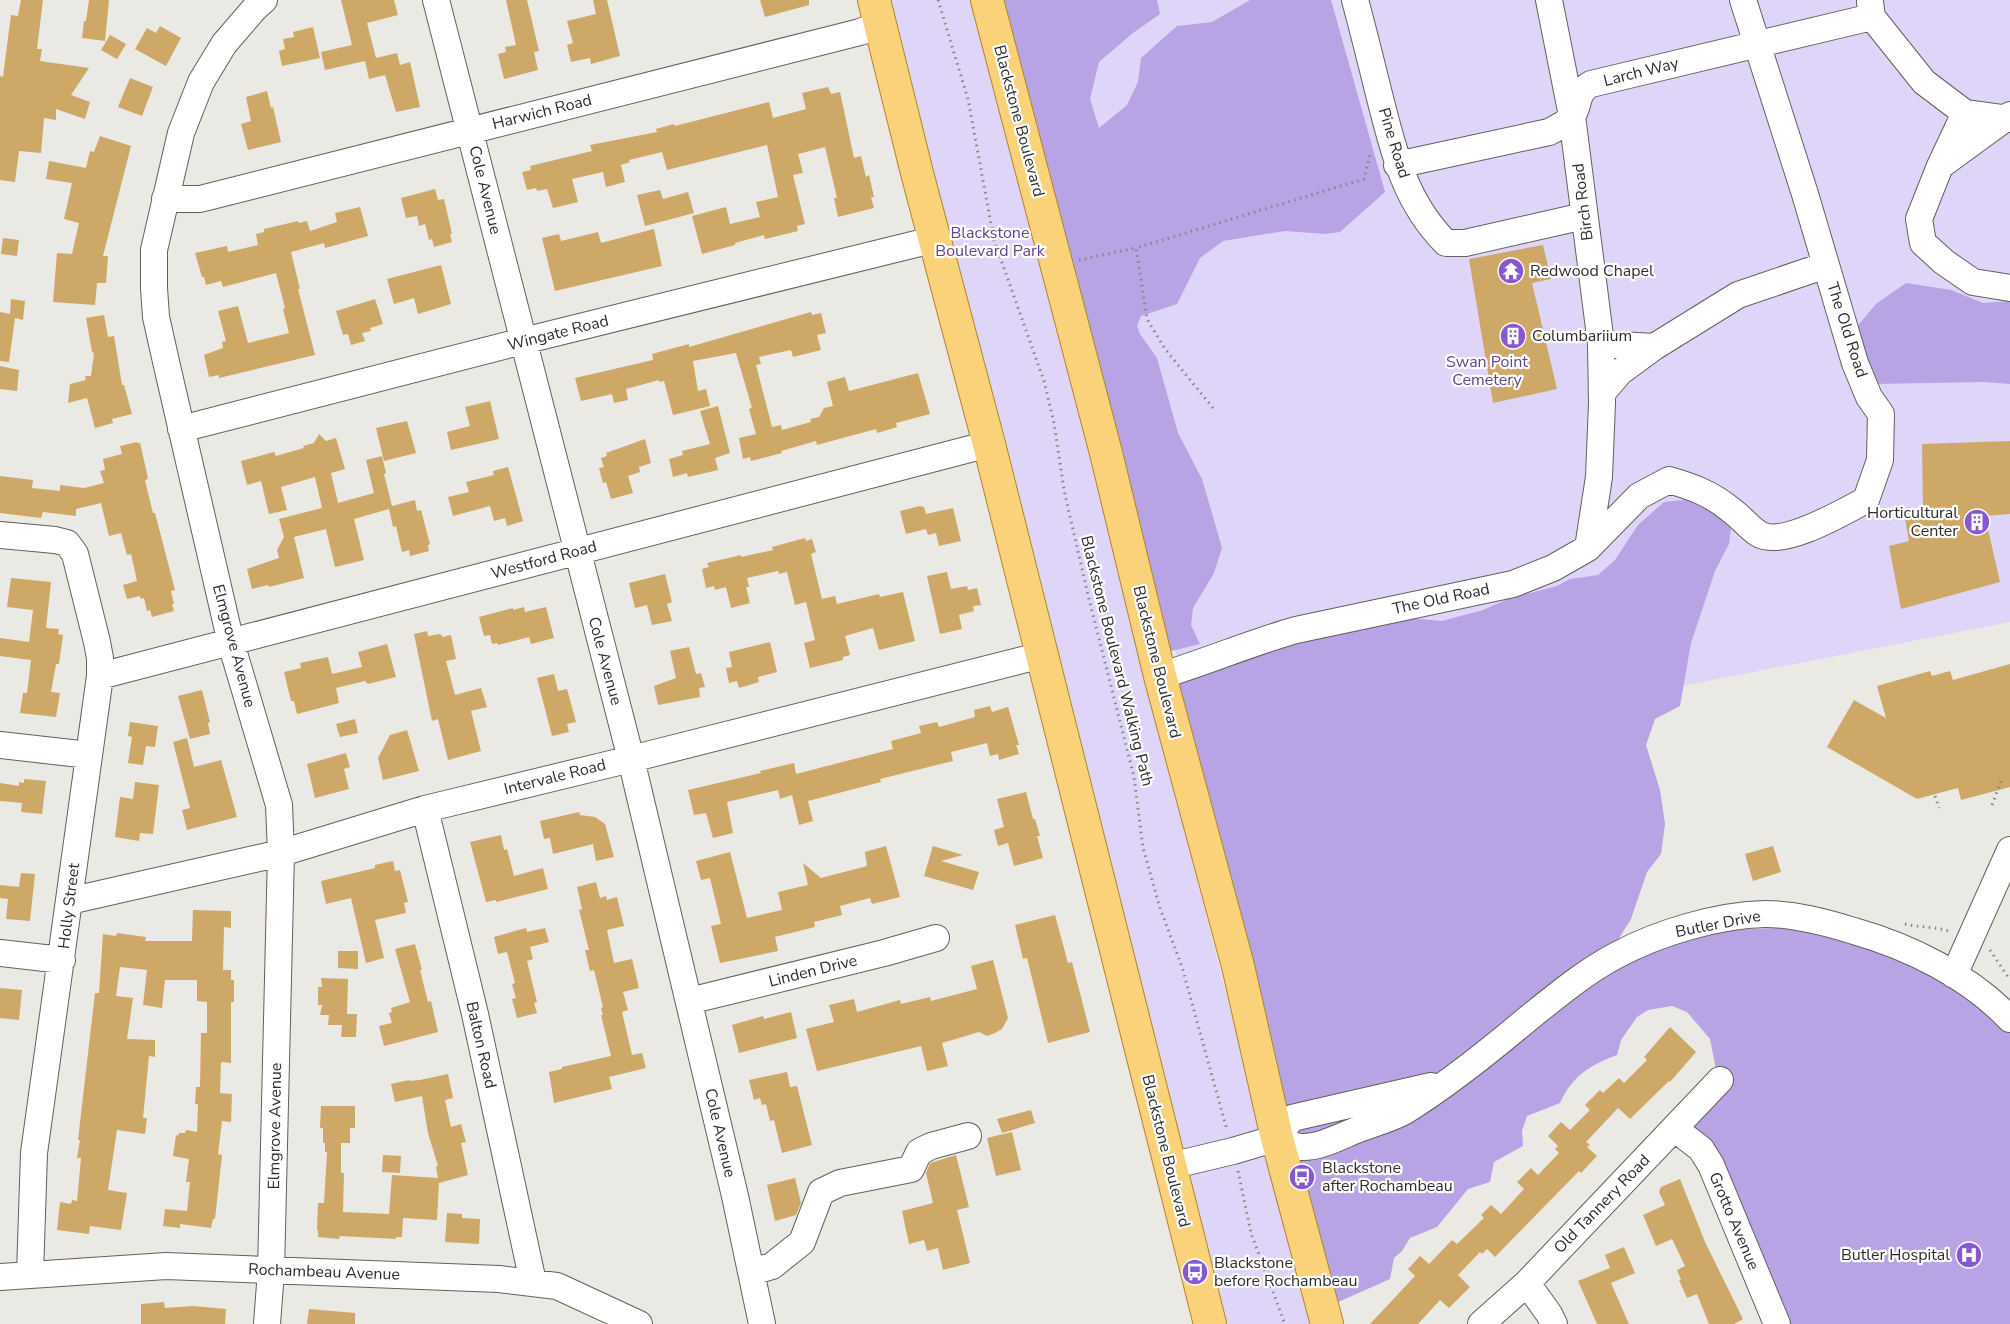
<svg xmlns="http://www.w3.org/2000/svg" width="2010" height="1324" viewBox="0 0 2010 1324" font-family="'Nunito Sans',sans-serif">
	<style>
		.green { fill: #dfd5f8 }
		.forest { fill: #b8a3e4 }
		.building { fill: #cea866 }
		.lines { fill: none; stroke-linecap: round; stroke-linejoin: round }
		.minor-casing { stroke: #63605c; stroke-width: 28 }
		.major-casing { stroke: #b18525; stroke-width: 34 }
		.path { stroke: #878683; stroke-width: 3; stroke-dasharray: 1.5 4.5; stroke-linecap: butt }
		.minor { stroke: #fff; stroke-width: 26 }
		.major { stroke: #fad27a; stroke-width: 32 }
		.labels { text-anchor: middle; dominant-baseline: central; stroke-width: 4.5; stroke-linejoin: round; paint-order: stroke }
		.street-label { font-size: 16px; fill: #2e2d2c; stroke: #fff }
		.park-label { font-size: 16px; fill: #604391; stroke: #fff }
		.poi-label { font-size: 16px; fill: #2e2d2c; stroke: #fff; text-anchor: start }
	</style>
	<rect width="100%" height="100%" fill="#ebe9e4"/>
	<path class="green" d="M886,0H972C1008,137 1045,275 1079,412C1156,717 1231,1021 1313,1324H1226Z
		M1007,0H2010V622L1687,685L1249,935Z"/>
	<path class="forest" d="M993,0H1157L1160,14L1133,33L1099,62L1090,99L1099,128L1127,105L1138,82L1141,58L1177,26L1212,22L1250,0H1331L1385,192L1340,232L1326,234L1285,231L1223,241L1200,258L1177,304L1141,316L1137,326L1140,334L1157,358L1178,433L1202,479L1222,548L1214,573L1193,608L1191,625L1200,644L1159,654Z
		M1906,283L1951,290L1983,303L2010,301V384L1984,382L1874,384L1855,329L1876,304Z
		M1693,499L1730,525L1731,528L1729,544L1715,571L1691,643L1680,706L1655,719L1646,745L1660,790L1665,824L1661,854L1647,872L1631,919L1601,967L1710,931L1816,926L1913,957L2010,1016V1324H1786L1682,1131L1720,1089L1710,1039L1687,1012L1672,1006L1648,1010L1637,1017L1621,1040L1617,1055C1589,1066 1573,1075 1560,1103L1527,1116L1522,1131L1523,1146L1494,1162L1490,1182L1468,1189L1437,1227L1410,1238L1402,1251L1394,1258L1390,1279L1327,1307L1165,682L1292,643L1409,618L1442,621L1483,610L1508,599L1557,586L1570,579L1598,575L1615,560L1638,525L1664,502Z"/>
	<path class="building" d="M21,0H43L37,49H42L40,61L89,68L71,95L90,102L85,119L56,109V120L44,118L41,153L19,151L15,182L0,180V76L3,77L11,15L18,16Z
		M89,0H109L105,41L82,38L84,21H86Z
		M341,0H394L398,15L367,23L376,58L397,53L400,65L410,62L420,107L396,112L385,75L369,79L365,61L325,70L321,52L352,45Z
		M506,0H527L539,51L534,52L538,70L504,79L498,54L506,52L505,47L516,45Z
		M593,0H607L620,56L591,64L590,58L571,62L567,45L573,43L567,21L596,14Z
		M760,0H809V5L765,17Z
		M160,26L181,38L166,66L135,49L147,28L156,33Z
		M313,27L320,58L282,66L279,51L285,49L283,39L294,37L293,32Z
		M110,35L126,44L117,59L101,50Z
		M130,78L153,87L142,116L118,107Z
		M828,87L831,94L840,92L854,158L861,156L866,177L869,175L874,197H871L874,208L838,217L834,198H837L825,147L798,154L803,173L793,175L805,224L797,226L798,231L765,239L764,235L735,243V245L702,254L692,216L726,207L730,224L760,217L756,202L778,197L767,145L667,170L662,152L629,160L630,162L621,165L625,182L606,187L603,172L572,179L578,202L553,208L547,189L537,191L536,188L527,190L522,172L531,170L530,166L592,151L590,145L657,132L656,129L674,124L675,126L769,102L773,118L806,109L802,93Z
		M267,91L271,108L273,107L281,142L248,150L241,124L251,121L246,97Z
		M100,136L131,146L103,256H108L106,283H97L95,305L53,302L57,253L72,254L79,223L64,219L72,183L46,179L49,161L86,168L90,151L94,152Z
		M435,189L438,200L444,199L452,234H450L452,242L434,247L432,239L429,240L425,224L419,226L417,216L406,218L401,198Z
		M660,190L663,199L688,192L694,213L645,226L637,195Z
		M360,207L368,236L325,248L324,243L291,252L300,289H298L315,355L219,378V375L209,377L204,355L223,348L222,342L226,341L218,311L238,306L248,343L289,333L283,309L285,308L276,273L223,287L221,281L206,285L204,277H202L195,253L227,246L228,252L258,245L256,234L264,232V229L298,221L299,223L307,221L310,231L337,222L335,213Z
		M654,229L662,266L555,291L542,238L559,234L561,241L598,232L601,243Z
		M3,238L19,240L17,256L1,254Z
		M1543,245L1551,279L1532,283L1557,389L1493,403L1469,259Z
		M441,265L451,304L418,314L414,298L394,304L387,279Z
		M11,299L25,301L23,320L15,318L9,362L0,361V312L10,314Z
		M375,299L383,324L370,328L371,331L362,333L365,341L351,345L348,334L343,335L336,311Z
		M811,312L812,315L821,313L826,333L817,335L821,350L793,357L791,350L759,357L761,364L756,365L772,427L781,425L782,430L811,422L810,419L819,417L824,408L833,406L827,382L845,377L849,391L918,373L930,414L896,423L897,427L877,433L876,429L817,445L816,441L781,451L782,453L751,461L750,457L743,459L739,438L756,434L749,409L752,408L736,353L693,361L698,391L706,389L710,406L673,415L664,381L659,382V380L626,389L628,400L614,403L612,394L581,401L575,378L653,360L652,354L689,344V347Z
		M104,315L108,337L114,336L122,385H124L132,414L112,419L113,423L95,428L87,398L68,403L70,384L86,380L85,376H91L94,353L92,352L86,318Z
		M0,366L19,370L17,391L0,389Z
		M490,401L499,439L451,450L447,432L470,426L465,407Z
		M718,406L730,453L715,458L718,470L688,477L687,473L673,477L669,459L683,455L682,451L710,444L700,411Z
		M407,421L416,453L384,461L376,428Z
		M319,434L326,441L336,438L345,469L331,473L338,503L374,493L366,460L382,456L386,473L384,474L392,506L415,500L417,511L421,510L430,544L428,545L429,551L410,556L409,550L402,552L396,526L393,527L389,509L354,519L364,560L335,567L326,529L294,537L304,578L269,587L268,585L252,589L247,569L279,558L277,550L284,537L279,519L322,508L315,477L281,487L287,510L269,514L261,481L247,485L241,461L274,452L276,456L304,448L303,446L314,443Z
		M645,439L651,463L639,467L640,472L628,476L633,493L611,499L606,482L603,483L599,468L604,467L601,458L607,456L606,453Z
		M2010,441V514L1985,516L2000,582L1901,609L1889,546L1909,541L1904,513L1923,510L1922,444Z
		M137,442V443H140L148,478L145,481L153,513H155L175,590L171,591L174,604H172L174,611L152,617L150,610L147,611L144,598L141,599L140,596L127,599L123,585L137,581L131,554L127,555L121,533L109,536L101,503L76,509V516L43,512L41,518L0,513V476L33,480L32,488L60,491V485L84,488L104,483L100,471L105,470L103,459L122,454L120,446Z
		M508,467L523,521L507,526L505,518L494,521L490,506L453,516L448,497L469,492L466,482L494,475L493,471Z
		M920,506L924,507L926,514L953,508L961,541L939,546L936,533L928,535L926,529L906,534L900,511Z
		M805,538L806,541L812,539L816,552L811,554L822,599L835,596L837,604L879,594L880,597L903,592L915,641L879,650L873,628L845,636L850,655L843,657V660L810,668L804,643L815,640L806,602L795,605L787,572L779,574L778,571L747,578L749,587H746L750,603L731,608L726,587L715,590L714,586L706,588L702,569L709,567L707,563L741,555V557L773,550L772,547Z
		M947,572L951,589L967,586L968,590L977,588L981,605L973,606L974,611L959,615L962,629L940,634L927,576Z
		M665,574L672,602L667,604L672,621L652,625L647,605L635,608L629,583Z
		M11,578L51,582L46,628L59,629L58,634L63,635L59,664H56L51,692L60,693L56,717L20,713L23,693H27L31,660L0,656V638L29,642L33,610L7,607Z
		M524,607L525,612L546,607L554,638L531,644L529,637L498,645L497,643L492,644L490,635L484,636L479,617L513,608V610Z
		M427,631L428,636L440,634L443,637L451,635L456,659L446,661L455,695L481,688L487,707L471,711L481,751L448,760L438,719L432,721L414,634Z
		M770,642L777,672L758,677L759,682L739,688L737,681L729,683L726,668L732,667L729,652Z
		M387,644L396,677L368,684L365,681L336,688L339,703L297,714L294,701H291L284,672L301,668L300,663L328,657L332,674L362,667L358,652Z
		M689,647L696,674L701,673L705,687L699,688L700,697L658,705L654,686L676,678L670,651Z
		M2010,664V787L1961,800L1958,788L1917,799L1827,747L1854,700L1886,718L1877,686L1930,671L1932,676L1950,671L1953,680Z
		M554,674L558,691L567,689L576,722L567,724L569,732L552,736L537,678Z
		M202,690L210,722L208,723L210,734L190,739L178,696Z
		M990,706L992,712L1008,707L1019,745H1016L1019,754L999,760L998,754L990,756L987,743L951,752L953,761L880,779L881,782L808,801L813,821L799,825L792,795L780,799L778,790L727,802L733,833L713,838L706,813L694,815L688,790L761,773L760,771L794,763L796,774L893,749L891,741L921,733L919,726L937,722L939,727L975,717L974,710Z
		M355,719L358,733L340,737L336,724Z
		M130,722L158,726L155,747L146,746L143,765L128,763L132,737L128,736Z
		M407,730L419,771L383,780L378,758L390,735Z
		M187,738L194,767L221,760L237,817L187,830L182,810L190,808L173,742Z
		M346,753L350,767L344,769L349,789L315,798L307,764Z
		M24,779L46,781L42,814L21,812L22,803L0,801V783L19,786V782L24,783Z
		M135,782L159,785L153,834L140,833L139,841L115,837L120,797L133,799Z
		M1026,792L1033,819H1035L1040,836H1037L1043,858L1014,866L1008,843L998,846L994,830L1004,827L997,799Z
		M579,812L580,815L595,817L605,824L614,857L596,861L593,844L553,854L550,838L544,839L540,821Z
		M501,835L504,850L507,849L514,876L543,868L548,889L496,902V900L486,902L470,842Z
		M886,846L900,897L872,904L870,898L840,906L842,915L814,922L815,927L775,937L778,951L720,963L711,926L721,924L710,878L701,880L696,861L730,852L747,918L782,910L778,892L808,885L803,863L821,878L867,866L865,852Z
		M933,846L963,855L941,861L979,872L973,890L924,876Z
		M1773,846L1781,872L1753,881L1745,854Z
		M393,861L395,871L400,870L408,902L404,903L406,913L375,920L384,958L366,963L351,898L326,904L321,881L375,868V865Z
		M21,873L35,874L30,921L6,919L8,899L0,898V885L19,887Z
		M596,882L600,898L606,896L607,900L617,897L624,926L607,930L614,963L632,959L639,988L623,992L628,1010L622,1012L632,1055L642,1053L646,1068L609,1077L612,1089L554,1103L549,1072L562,1069V1067L611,1056L601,1015H603L601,1008L603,1007L594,970L590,971L585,950H589L579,910L582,909L577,887Z
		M193,910L231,911V928L224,927L223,970H231V980H234V1002H231V1063L221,1062L220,1093L232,1094L231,1122L222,1121L218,1154L222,1155L215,1219H213L211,1228L180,1224V1228L163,1226L165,1209L187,1211L190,1182H186L189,1159L173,1156L176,1135L178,1136L179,1133H185L186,1130L197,1132L198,1104H195L196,1087H200L201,1033H207V1002L197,1001V980H165L162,1008L143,1005L147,970L120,967L116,996L133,998L127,1039L155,1040V1057L149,1056L143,1118H147L145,1134L117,1130L108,1190L127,1193L121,1230L90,1226L89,1234L57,1230L60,1202L71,1204L72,1200L77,1201L81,1158H77L80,1140H78L95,993H99L103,934L116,936L117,933L146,937L145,941H192Z
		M1055,915L1068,963L1072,962L1090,1032L1048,1043L1027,958L1023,959L1015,925Z
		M526,928L527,932L545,928L549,942L530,947L533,959L527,961L537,1002L534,1003L537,1013L517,1018L512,999L516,998L512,984L515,983L507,952L498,954L494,937Z
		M415,944L422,970H420L428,1002L431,1001L438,1032L384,1046L379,1026L392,1023L389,1013L392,1012L391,1008L410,1002L395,949Z
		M338,951H358V969L338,968Z
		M993,960L1008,1018L1002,1029L995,1033L987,1036L979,1032L942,1043L948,1066L927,1071L921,1046L817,1071L806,1029L834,1022L829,1005L854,999L857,1012L900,1000L901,1004L930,997L931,1001L977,989L971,966Z
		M321,978L348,979L347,1014H357L356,1037H341L342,1025H328L329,1015H320L322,1005H318V987H322Z
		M0,988L22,990L19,1020L0,1018Z
		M791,1012L797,1038L739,1053L732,1025L763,1016L764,1019Z
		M1670,1027L1696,1052L1670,1082L1669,1081L1630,1119L1618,1108L1586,1142L1590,1145L1587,1147L1597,1156L1581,1173L1579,1171L1495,1257L1487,1249L1482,1254L1480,1252L1458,1275L1470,1287L1449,1308L1440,1300L1418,1324H1370L1415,1276L1408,1269L1420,1256L1429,1264L1452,1240L1457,1244L1484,1218L1481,1215L1491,1205L1501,1214L1524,1189L1517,1182L1531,1168L1538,1175L1559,1153L1555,1149L1558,1146L1548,1136L1561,1122L1570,1130L1590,1110L1585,1105L1600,1090L1603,1093L1619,1078L1624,1083L1647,1060L1644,1057Z
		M787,1072L790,1087L797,1086L812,1145L782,1153L774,1120L770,1121L766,1104L762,1105L760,1098L754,1100L749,1080Z
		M448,1074L453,1098L445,1100L451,1127L461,1124L466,1142L461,1143L468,1175L439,1183V1181L437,1220L403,1218L402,1237H396V1239L340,1236L339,1239L318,1237V1230H317L318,1203H324L327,1152H325V1143H323V1128H320L321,1106H355V1128H350V1143H341V1173H344L343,1212L389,1214L392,1175L438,1178L436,1167L438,1166L428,1133L422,1096L395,1102L391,1084L409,1080V1081L420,1080Z
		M1031,1110L1035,1123L1002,1133L997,1119Z
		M1012,1132L1021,1170L996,1176L987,1138Z
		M383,1155L401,1156L400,1173L382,1172Z
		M956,1155L969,1207L957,1210L970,1263L943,1270L938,1248L927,1251L924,1240L909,1244L902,1211L933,1203L926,1173L930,1163Z
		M795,1178L801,1203L796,1215L775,1221L767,1185Z
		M1680,1179L1705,1242L1743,1319L1734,1324H1709L1697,1294L1687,1298L1679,1280H1681L1677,1270L1685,1266L1672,1239L1656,1246L1643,1215L1665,1205L1659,1192L1661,1187Z
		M447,1213L462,1214V1218L480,1219L479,1244L445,1242Z
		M1624,1247L1635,1273L1611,1283L1629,1324H1597L1578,1281L1610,1268L1605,1255Z
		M164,1302L165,1308L193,1306L226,1309L225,1324H141V1304Z
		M309,1309L355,1313V1324H307Z"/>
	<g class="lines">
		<defs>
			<path id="minor" d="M264,0L255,8L224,44L201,82L181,133L154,250V288L156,317L167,366L231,643L279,805L281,853L271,1271L267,1324
				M436,0L631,759L735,1196L762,1324
				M1355,0C1364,33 1372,66 1380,98C1394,153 1405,202 1446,243H1465L1584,216
				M1549,0L1572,116L1601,344L1602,403L1599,477L1588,548
				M1870,2L1872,17L1924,82L1965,113L2010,119
				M1965,113L1940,166L1919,219L1923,243L1944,262L1973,282L2010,288
				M1397,165L1549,132C1557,128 1565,124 1571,118C1581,105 1574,93 1591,84L1872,17
				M1940,166L2010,115
				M165,199H200L860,32L881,24
				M1601,344L1654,347L1738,295L1826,265
				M1602,393L1620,372L1654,347
				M181,429L523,341L936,239
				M0,535L55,540L67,543L75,554L97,642L100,658V676L34,1153L30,1274
				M100,676L989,444
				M1160,676C1206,662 1250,643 1296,630L1513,584L1553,568L1588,548L1639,496L1669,480C1693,487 1712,494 1731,510C1741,517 1749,528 1759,534C1783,548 1843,512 1866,500L1880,460L1881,414L1869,397L1855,363L1805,194L1743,0
				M0,745L89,755
				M425,809L475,1014L533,1282
				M69,901L281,853L425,809L631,759L1042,655
				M0,953L62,960
				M1954,975L2010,850
				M689,1001L884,953L936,938
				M1675,1129L1701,1149L1711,1165L1777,1324
				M1277,1138C1285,1141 1295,1148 1303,1147C1321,1147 1341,1136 1359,1129C1374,1123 1391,1119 1405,1111C1447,1085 1487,1053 1525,1021C1555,997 1583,973 1617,955C1658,933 1717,915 1765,914C1795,914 1825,922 1854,931C1910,947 1969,976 2010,1019
				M1170,1166L1233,1151L1277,1138L1292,1118L1431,1086
				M751,1272L772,1266L802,1242L821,1192L840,1183L911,1169L919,1152L931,1146L968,1136
				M0,1277L166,1266L499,1279L557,1286L639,1324
				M1527,1283L1549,1314L1554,1324
				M1481,1324L1527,1283L1720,1080"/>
			<path id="major" d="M874,0L917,173L989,444L1210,1324
				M987,0L1106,453L1160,676L1238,966L1277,1138L1327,1324"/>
		</defs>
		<use href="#minor" class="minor-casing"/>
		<use href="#major" class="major-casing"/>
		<path class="path" d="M938,0L968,99L994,240L1044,381L1054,423L1064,490L1088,595L1134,777L1143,848L1160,908L1182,967L1227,1130
			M1079,260L1136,248
			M1213,408L1165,349L1147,319L1136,248L1364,179L1371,151
			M1935,796L1939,808
			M1992,805L2001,781
			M1905,924C1920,928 1937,926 1951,932
			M1990,950L2010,980
			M1238,1171L1251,1233L1285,1324"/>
		<use href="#minor" class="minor"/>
		<use href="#major" class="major"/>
	</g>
	<defs>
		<symbol id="temple-disc" viewBox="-11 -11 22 22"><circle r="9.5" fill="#8858d1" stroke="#fff"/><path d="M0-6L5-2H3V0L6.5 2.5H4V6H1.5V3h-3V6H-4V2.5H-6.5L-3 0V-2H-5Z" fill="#fff"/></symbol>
		<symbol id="building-disc" viewBox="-11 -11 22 22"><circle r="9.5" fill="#8858d1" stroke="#fff"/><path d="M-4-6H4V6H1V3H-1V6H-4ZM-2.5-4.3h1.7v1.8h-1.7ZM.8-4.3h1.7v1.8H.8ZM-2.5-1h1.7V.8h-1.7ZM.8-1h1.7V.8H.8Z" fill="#fff"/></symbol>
		<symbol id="bus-disc" viewBox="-11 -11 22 22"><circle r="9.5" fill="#8858d1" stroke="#fff"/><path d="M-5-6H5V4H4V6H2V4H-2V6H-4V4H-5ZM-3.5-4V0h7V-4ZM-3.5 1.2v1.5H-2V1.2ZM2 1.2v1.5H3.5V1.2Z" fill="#fff"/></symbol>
		<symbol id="hospital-disc" viewBox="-11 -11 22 22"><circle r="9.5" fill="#8858d1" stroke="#fff"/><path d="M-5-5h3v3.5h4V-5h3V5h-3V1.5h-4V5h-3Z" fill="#fff"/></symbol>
	</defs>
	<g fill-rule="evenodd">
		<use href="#temple-disc" x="1496" y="256" width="30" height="30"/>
		<use href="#building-disc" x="1498" y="321" width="30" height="30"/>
		<use href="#building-disc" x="1962" y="507" width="30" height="30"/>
		<use href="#bus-disc" x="1287" y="1162" width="30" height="30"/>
		<use href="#hospital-disc" x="1954" y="1240" width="30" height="30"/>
		<use href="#bus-disc" x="1180" y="1257" width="30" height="30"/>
	</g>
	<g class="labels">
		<g class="street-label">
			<text transform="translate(1641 72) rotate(-14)">Larch Way</text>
			<text transform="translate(542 112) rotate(-14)">Harwich Road</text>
			<text transform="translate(1019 121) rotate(75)">Blackstone Boulevard</text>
			<text transform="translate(1394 143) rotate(73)">Pine Road</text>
			<text transform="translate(485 190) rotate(76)">Cole Avenue</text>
			<text transform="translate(1583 202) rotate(-97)">Birch Road</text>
			<text transform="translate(1847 330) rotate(72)">The Old Road</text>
			<text transform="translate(558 333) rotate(-14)">Wingate Road</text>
			<text transform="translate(544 560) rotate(-15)">Westford Road</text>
			<text transform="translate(1441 599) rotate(-12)">The Old Road</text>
			<text transform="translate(234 646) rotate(75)">Elmgrove Avenue</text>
			<text transform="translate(605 661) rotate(75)">Cole Avenue</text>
			<text transform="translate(1117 661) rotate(76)">Blackstone Boulevard Walking Path</text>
			<text transform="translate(1157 662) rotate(76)">Blackstone Boulevard</text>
			<text transform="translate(555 777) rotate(-14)">Intervale Road</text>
			<text transform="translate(69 906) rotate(-83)">Holly Street</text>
			<text transform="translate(1718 924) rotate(-11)">Butler Drive</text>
			<text transform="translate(813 971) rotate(-14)">Linden Drive</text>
			<text transform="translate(481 1045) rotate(77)">Balton Road</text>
			<text transform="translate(275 1126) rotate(-89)">Elmgrove Avenue</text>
			<text transform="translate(720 1133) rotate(77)">Cole Avenue</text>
			<text transform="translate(1166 1151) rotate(76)">Blackstone Boulevard</text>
			<text transform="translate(1602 1204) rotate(-46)">Old Tannery Road</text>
			<text transform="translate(1734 1221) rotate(67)">Grotto Avenue</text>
			<text transform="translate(324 1272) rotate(2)">Rochambeau Avenue</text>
		</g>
		<g class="park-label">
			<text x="990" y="233">Blackstone<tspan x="990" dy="18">Boulevard Park</tspan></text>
			<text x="1487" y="362">Swan Point<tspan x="1487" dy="18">Cemetery</tspan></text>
		</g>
		<g class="poi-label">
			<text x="1530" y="271">Redwood Chapel</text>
			<text x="1532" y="336">Columbariium</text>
			<text x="1958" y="513" text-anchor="end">Horticultural<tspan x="1958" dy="18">Center</tspan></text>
			<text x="1322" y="1168">Blackstone<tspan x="1322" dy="18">after Rochambeau</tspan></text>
			<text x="1950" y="1255" text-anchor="end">Butler Hospital</text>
			<text x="1214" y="1263">Blackstone<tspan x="1214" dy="18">before Rochambeau</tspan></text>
		</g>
	</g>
</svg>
